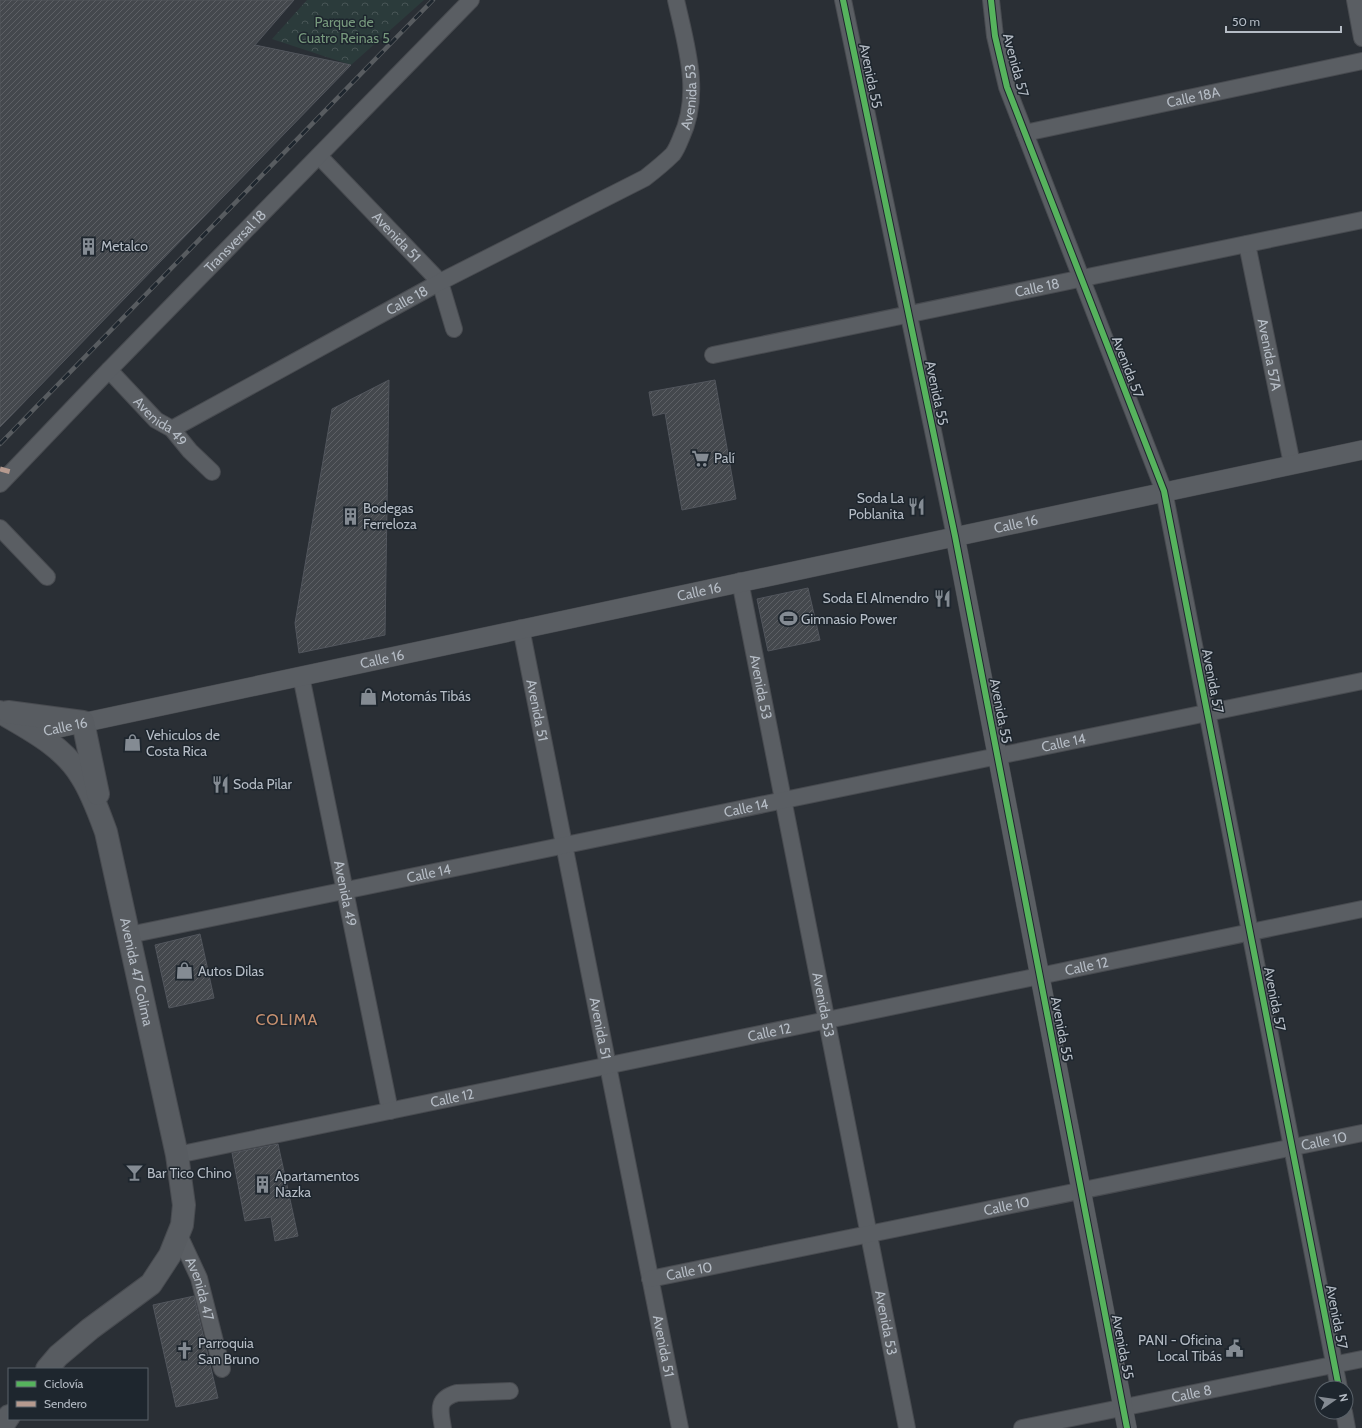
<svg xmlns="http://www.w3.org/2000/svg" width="1362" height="1428" viewBox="0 0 1362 1428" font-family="Cabin,sans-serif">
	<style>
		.park { fill: url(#park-crowns) }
		.building { fill: url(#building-hatch); stroke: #52565d }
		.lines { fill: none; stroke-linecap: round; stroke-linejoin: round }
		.minor-casing { stroke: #484b50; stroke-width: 18 }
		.tertiary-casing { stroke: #484b50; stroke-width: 20 }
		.secondary-casing { stroke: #484b50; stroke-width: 24 }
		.minor { stroke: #5a5e63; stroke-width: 16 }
		.tertiary { stroke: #5a5e63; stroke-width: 19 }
		.secondary { stroke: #585c61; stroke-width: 22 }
		.rail-casing { stroke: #585c60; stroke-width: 4.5 }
		.rail { stroke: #1e262e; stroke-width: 3; stroke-dasharray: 9; stroke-linecap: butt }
		.quiet { stroke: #b69a8f; stroke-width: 5; stroke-dasharray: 10 5; stroke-linecap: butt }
		.cycleway-casing { stroke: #1e262e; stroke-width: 8 }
		.cycleway { stroke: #56b35d; stroke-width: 6 }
		.labels { text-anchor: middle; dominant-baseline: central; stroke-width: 3; stroke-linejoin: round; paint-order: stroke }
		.park-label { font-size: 14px; fill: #76987c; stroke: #1e262e }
		.street-label { font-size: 14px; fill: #b5bcc5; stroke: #1e262e }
		.poi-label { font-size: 14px; fill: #b5bcc5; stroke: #1e262e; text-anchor: start }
		.quarter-label { font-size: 16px; letter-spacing: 1px; fill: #c6906f; stroke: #1e262e }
	</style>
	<defs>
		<pattern id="park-crowns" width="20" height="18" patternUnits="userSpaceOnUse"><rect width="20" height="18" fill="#2b3b3b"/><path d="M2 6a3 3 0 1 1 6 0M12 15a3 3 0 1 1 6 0" fill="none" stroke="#485556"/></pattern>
		<pattern id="building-hatch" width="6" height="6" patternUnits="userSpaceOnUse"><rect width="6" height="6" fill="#44484d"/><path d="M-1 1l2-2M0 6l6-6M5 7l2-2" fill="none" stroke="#5d6065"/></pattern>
	</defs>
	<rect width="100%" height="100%" fill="#2a2f35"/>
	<path class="park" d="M307,0H424L351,65L272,39Z"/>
	<path class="building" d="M0,0H294L255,45L351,65L0,427Z
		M389,380L385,635L299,653L295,623L332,409Z
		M715,380L736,499L682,510L665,413L653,416L649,392Z
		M808,588L820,640L768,651L757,599Z
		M200,934L214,998L169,1008L155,945Z
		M278,1144L298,1236L275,1241L271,1217L245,1221L232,1153Z
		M194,1296L218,1398L176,1407L153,1305Z"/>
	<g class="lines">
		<defs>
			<g id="minor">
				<path d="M843,0L955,536"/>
				<path d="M991,0L995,36L1007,87L1164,491L1339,1388"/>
				<path d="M1355,0L1362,38"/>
				<path id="s1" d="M1025,133L1362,61"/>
				<path id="s2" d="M319,156L440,282L454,329"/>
				<path id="s3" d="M1247,244L1292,464"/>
				<path id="s4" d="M713,355L1362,220"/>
				<path id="s5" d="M109,370L156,420L172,429L190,451L212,472"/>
				<path id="s6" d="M172,429L440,282L645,178C654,171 664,163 673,154C676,150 679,143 681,138C702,94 686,45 676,0"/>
				<path id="s7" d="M0,484L109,370L471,0"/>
				<path d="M0,528L47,577"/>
				<path id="s8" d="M740,581L907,1428"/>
				<path id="s9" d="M521,628L680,1428"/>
				<path id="s10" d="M301,676L390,1111"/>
				<path id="s11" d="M129,935L1362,681"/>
				<path id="s12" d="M177,1155L1362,909"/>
				<path id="s13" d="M179,1235L199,1278L222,1369"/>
				<path id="s14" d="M650,1279L1362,1133"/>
				<path d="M1344,1412L1347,1428"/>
				<path d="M443,1428C440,1410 436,1399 457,1393L510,1391"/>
				<path id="s15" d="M1022,1428L1362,1359"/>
			</g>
			<g id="tertiary">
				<path d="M955,536L1127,1428"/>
				<path id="s16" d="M35,733L1362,450"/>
			</g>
			<g id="secondary">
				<path id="s17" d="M0,712C29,729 63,746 81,776C92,793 99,813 106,832L177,1155L184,1205L182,1225L170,1255L151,1284L90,1329L58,1356L47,1369"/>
				<path d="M8,712L83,722L98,794"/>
				<path d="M1,1428L9,1416"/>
			</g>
		</defs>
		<use href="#minor" class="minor-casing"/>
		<use href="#tertiary" class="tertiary-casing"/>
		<use href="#secondary" class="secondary-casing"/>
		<use href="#minor" class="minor"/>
		<use href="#tertiary" class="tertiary"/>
		<use href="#secondary" class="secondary"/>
		<defs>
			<path id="rail" d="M0,444L433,0"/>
		</defs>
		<use href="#rail" class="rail-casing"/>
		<use href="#rail" class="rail"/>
		<path class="quiet" d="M0,469L11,472"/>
		<defs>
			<path id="cycleway" d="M843,0L955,536L1127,1428
				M991,0L995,36L1007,87L1164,491L1339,1388"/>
		</defs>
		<use href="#cycleway" class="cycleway-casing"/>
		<use href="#cycleway" class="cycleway"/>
	</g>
	<defs>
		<symbol id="building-bare" viewBox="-9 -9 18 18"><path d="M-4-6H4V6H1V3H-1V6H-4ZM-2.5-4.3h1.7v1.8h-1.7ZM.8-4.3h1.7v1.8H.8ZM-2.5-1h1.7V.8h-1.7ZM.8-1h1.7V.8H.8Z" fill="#848b93" stroke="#1e262e" stroke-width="2.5" paint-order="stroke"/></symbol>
		<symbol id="supermarket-bare" viewBox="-9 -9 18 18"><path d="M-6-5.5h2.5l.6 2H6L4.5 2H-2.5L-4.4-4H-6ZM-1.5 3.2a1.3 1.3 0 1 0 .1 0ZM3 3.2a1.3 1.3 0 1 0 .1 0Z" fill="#848b93" stroke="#1e262e" stroke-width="2.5" paint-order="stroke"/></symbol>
		<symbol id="restaurant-bare" viewBox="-9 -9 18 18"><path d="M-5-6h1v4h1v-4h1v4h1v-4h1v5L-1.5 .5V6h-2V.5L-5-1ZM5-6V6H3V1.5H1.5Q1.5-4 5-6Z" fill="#848b93" stroke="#1e262e" stroke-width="2.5" paint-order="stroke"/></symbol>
		<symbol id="stadium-bare" viewBox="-9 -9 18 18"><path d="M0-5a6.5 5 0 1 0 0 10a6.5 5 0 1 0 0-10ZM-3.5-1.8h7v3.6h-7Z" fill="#848b93" stroke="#1e262e" stroke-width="2.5" paint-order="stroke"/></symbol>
		<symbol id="shop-bare" viewBox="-9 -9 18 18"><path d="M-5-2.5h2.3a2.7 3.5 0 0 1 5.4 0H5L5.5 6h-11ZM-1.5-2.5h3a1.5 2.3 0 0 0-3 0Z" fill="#848b93" stroke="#1e262e" stroke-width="2.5" paint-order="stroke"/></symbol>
		<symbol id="bar-bare" viewBox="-9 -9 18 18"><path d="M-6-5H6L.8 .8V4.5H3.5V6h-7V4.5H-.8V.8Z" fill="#848b93" stroke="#1e262e" stroke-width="2.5" paint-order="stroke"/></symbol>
		<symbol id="civic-bare" viewBox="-9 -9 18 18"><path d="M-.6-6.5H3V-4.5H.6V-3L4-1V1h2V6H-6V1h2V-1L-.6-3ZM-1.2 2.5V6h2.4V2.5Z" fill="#848b93" stroke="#1e262e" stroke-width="2.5" paint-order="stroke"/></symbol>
		<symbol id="church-bare" viewBox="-9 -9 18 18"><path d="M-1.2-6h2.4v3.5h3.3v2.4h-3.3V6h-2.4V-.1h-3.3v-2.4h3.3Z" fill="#848b93" stroke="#1e262e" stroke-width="2.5" paint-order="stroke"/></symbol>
	</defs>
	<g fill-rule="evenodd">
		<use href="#building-bare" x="76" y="234" width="25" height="25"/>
		<use href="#supermarket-bare" x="688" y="446" width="25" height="25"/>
		<use href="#restaurant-bare" x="904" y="494" width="25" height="25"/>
		<use href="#building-bare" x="338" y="504" width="25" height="25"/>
		<use href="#restaurant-bare" x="930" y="586" width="25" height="25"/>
		<use href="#stadium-bare" x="776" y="606" width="25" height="25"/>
		<use href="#shop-bare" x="356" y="684" width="25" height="25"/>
		<use href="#shop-bare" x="120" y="730" width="25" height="25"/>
		<use href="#restaurant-bare" x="208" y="772" width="25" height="25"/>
		<use href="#shop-bare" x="172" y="958" width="25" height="25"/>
		<use href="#bar-bare" x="122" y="1160" width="25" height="25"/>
		<use href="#building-bare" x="250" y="1172" width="25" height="25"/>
		<use href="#civic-bare" x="1222" y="1336" width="25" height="25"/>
		<use href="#church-bare" x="172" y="1338" width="25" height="25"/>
	</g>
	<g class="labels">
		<g class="park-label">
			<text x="344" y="22">Parque de<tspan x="344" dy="16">Cuatro Reinas 5</tspan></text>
		</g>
		<g class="street-label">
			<text transform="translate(1016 65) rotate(75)">Avenida 57</text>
			<text transform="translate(871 76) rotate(78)">Avenida 55</text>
			<text stroke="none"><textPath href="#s6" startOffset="633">Avenida 53</textPath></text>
			<text stroke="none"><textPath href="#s1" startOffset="172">Calle 18A</textPath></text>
			<text stroke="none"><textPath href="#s2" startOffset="112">Avenida 51</textPath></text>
			<text stroke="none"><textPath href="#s7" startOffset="338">Transversal 18</textPath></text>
			<text stroke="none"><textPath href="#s4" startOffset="331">Calle 18</textPath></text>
			<text stroke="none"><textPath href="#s6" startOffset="268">Calle 18</textPath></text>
			<text stroke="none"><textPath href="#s3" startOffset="113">Avenida 57A</textPath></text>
			<text transform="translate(1128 367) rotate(69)">Avenida 57</text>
			<text transform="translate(937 393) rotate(78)">Avenida 55</text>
			<text stroke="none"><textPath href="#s5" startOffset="73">Avenida 49</textPath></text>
			<text stroke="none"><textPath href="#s16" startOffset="1003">Calle 16</textPath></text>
			<text stroke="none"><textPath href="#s16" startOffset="679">Calle 16</textPath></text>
			<text stroke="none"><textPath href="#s16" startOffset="355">Calle 16</textPath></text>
			<text transform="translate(1213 681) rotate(79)">Avenida 57</text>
			<text stroke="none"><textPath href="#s8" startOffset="108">Avenida 53</textPath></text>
			<text stroke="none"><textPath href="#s9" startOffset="84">Avenida 51</textPath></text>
			<text transform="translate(1001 711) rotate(79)">Avenida 55</text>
			<text stroke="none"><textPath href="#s16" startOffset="31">Calle 16</textPath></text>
			<text stroke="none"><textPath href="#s11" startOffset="954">Calle 14</textPath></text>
			<text stroke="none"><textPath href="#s11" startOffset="630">Calle 14</textPath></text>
			<text stroke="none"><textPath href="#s11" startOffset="306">Calle 14</textPath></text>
			<text stroke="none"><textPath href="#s10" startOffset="222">Avenida 49</textPath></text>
			<text stroke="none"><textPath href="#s12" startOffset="929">Calle 12</textPath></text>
			<text stroke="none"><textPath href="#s17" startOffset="309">Avenida 47 Colima</textPath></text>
			<text transform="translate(1275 999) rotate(79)">Avenida 57</text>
			<text stroke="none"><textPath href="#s8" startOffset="432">Avenida 53</textPath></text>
			<text stroke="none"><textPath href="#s9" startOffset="408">Avenida 51</textPath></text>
			<text transform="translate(1062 1029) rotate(79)">Avenida 55</text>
			<text stroke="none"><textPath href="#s12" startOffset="605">Calle 12</textPath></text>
			<text stroke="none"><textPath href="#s12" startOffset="281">Calle 12</textPath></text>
			<text stroke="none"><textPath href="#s14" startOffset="688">Calle 10</textPath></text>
			<text stroke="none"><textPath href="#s14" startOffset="364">Calle 10</textPath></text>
			<text stroke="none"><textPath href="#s14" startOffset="40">Calle 10</textPath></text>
			<text stroke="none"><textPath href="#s13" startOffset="58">Avenida 47</textPath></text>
			<text transform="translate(1337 1317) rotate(79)">Avenida 57</text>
			<text stroke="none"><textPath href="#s8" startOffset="756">Avenida 53</textPath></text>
			<text stroke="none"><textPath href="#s9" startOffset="732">Avenida 51</textPath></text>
			<text transform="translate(1123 1347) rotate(79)">Avenida 55</text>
			<text stroke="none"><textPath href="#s15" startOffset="173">Calle 8</textPath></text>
		</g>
		<g class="poi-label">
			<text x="101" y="246">Metalco</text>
			<text x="714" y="458">Palí</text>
			<text x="904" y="498" text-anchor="end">Soda La<tspan x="904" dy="16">Poblanita</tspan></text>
			<text x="363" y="508">Bodegas<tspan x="363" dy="16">Ferreloza</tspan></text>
			<text x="929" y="598" text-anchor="end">Soda El Almendro</text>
			<text x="801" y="619">Gimnasio Power</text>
			<text x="381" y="696">Motomás Tibás</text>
			<text x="146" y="735">Vehiculos de<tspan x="146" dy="16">Costa Rica</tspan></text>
			<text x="233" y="784">Soda Pilar</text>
			<text x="198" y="971">Autos Dilas</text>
			<text x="147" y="1173">Bar Tico Chino</text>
			<text x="275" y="1176">Apartamentos<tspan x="275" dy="16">Nazka</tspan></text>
			<text x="1222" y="1340" text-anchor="end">PANI - Oficina<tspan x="1222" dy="16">Local Tibás</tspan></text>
			<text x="198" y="1343">Parroquia<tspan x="198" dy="16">San Bruno</tspan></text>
		</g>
		<g class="quarter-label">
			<text x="287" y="1019">COLIMA</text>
		</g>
	</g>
	<rect x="8" y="1368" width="140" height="52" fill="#1e262e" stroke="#5a626a"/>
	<rect x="16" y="1381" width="20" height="6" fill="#56b35d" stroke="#5a626a"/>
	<text x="44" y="1388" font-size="12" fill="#b5bcc5">Ciclovía</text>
	<rect x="16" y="1401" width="20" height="6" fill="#b69a8f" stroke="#5a626a"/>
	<text x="44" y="1408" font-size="12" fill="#b5bcc5">Sendero</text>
	<g transform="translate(1334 1400) rotate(77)"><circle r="19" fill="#1e262e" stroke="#5a626a"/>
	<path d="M0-3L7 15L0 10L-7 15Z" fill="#848b93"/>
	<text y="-6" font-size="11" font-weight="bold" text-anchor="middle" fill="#b5bcc5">N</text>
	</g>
	<path d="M1226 26v6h115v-6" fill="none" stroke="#b5bcc5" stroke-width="2"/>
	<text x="1232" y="26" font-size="12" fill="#b5bcc5" stroke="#1e262e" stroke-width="3" paint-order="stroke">50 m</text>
</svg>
